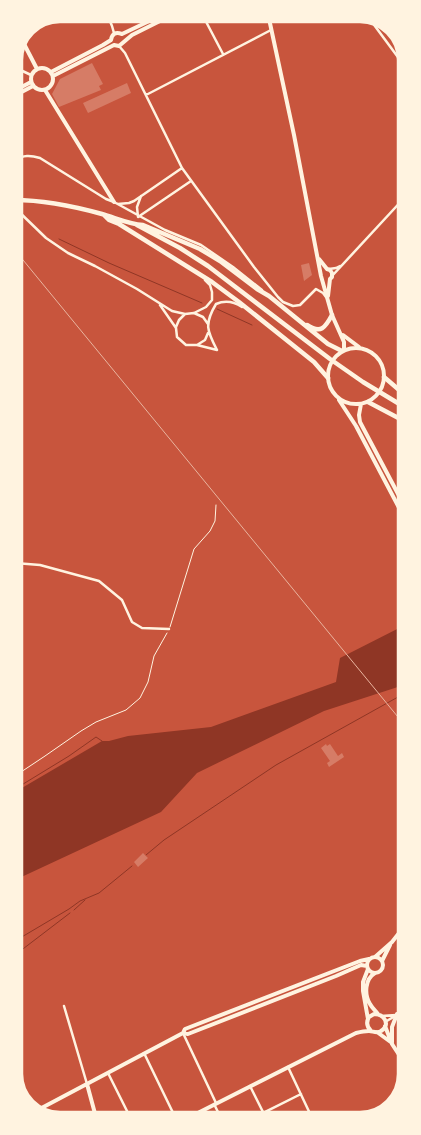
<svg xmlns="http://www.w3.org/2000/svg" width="421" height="1135" viewBox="0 0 421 1135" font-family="'Exo 2',sans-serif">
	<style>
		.water { fill: #8f3625 }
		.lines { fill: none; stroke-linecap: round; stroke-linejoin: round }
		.stream { stroke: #8f3625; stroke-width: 1 }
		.building { fill: #d67c66 }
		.path { stroke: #fff3e0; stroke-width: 1 }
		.minor { stroke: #fff3e0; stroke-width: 2.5 }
		.tertiary { stroke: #fff3e0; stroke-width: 4 }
		.secondary { stroke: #fff3e0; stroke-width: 4 }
		.trunk { stroke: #fff3e0; stroke-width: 4.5 }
		.rail { stroke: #e9b49f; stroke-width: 1 }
		.rim { fill: none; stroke: #fff3e0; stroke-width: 2.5 }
	</style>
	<rect width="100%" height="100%" fill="#c8553d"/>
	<path class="water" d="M407,624V684L324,711L197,773L161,812L15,880V792L102,741H109L128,736L211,727L336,682L340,658Z"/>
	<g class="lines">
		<path class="stream" d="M14,218L19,222
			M59,239L109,263L202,303
			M217,309L252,325
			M15,789L69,756L96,737L102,741
			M146,855L164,840L276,765L407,692
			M74,910L85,900
			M15,941L69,909L80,901L99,893L132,866
			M15,955L70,913"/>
	</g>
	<path class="building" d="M92,63L103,84L99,86L101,90L59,107L52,94L60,79Z
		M127,83L131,93L88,113L83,103Z
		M309,263L312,275L304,281L301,265Z
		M326,744L327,746L330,744L338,756L342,753L344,757L329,767L327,763L330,761L321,748Z
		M143,853L148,858L138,867L134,862Z"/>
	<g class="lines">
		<path class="path" d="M170,627L194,549L210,531L215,521L216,505
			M15,776L45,756L81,731L96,722L126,710L140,698L148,682L154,656L167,633"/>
		<path class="minor" d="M107,14L112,26L114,33
			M202,14L223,54
			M366,14L406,68
			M119,46L125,53L182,168L254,267L278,297L283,302L293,306L300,305L316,289L323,293L326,297
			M14,67L31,75
			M146,95L271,30
			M14,160C24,155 30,155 40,158L106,199L114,202L165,230L201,245L233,267L262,290
			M141,196L137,207L138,217L191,181
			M118,204L129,203L134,201L182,168
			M14,207L46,238L68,253L95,266L137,289L172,311L185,314L194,313L206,307L212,300V292L210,285L205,280
			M329,269L336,268L340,266
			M332,276L406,196
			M160,305L176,328L177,337L186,345H197L217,350
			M194,313L203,317L208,324
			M176,327L179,320L185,314
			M197,345L205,340L208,333
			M217,350C207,331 204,324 216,304C225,300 233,301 242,307
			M15,563L40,565L99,581L122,600L132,622L142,628L169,629
			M64,1006L87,1084
			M381,1016L396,1015
			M385,1022L407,1009
			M183,1033L216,1103
			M144,1053L177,1121
			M288,1067L313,1120
			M108,1073L132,1121
			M250,1086L267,1120
			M214,1104L222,1120
			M42,1108L48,1118
			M249,1120L301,1094"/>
		<path class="tertiary" d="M45,90L114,202
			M367 965a8 8 0 1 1 16 0a8 8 0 1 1-16 0Z
			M375,957L392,942L407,923
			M382,961L390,945
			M375,973C365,979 364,994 370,1004C372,1008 376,1011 378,1014
			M368,1019L363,991V982L368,969
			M385,1026L392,1044L407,1067
			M377,1032L392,1043
			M183,1033L188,1034L336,976L361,965L367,966
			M392,1042V1027L397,1014
			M87,1084L97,1121
			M34,1112L183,1033L185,1029L360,961L369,959
			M182,1121L356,1033C360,1032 365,1031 369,1031C373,1031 377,1034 381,1031C391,1024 384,1014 374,1014L369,1017C366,1022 367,1027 371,1031"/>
		<path class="secondary" d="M268,14L294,135L321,276L332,315L344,342V350
			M22,40L37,69
			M114,45L119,46L132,35L174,14
			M31 79a11 11 0 1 1 22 0a11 11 0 1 1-22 0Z
			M51,72L103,45L111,40C112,33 116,32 122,34L164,14
			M53,76L114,45
			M14,91L31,82
			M14,96L33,86
			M319,259L327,269L330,270L332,273V277L330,279L328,296
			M343,335L359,347
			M328 376a28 28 0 1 1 56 0a28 28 0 1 1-56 0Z
			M339,400L356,426L406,521
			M361,404L359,415L360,422L406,509"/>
		<path class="trunk" d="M14,200C44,200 73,206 102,214C116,218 129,224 143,225L200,249L220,261L257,289L269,296L328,344L342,351
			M104,215L109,220L119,224L212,282L239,302L314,362L328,378
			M137,225L180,248L208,266L330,359L363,382L406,408
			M307,325C321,334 325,328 332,315
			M384,377L398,389L406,393
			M368,402L406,422"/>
		<path class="rail" d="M14,249L407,728"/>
	</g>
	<path d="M0 0H421V1135H0ZM60 22H360A38 38 0 0 1 398 60V1074A38 38 0 0 1 360 1112H60A38 38 0 0 1 22 1074V60A38 38 0 0 1 60 22Z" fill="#fff3e0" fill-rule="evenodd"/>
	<path class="rim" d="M60 22H360A38 38 0 0 1 398 60V1074A38 38 0 0 1 360 1112H60A38 38 0 0 1 22 1074V60A38 38 0 0 1 60 22Z"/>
</svg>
